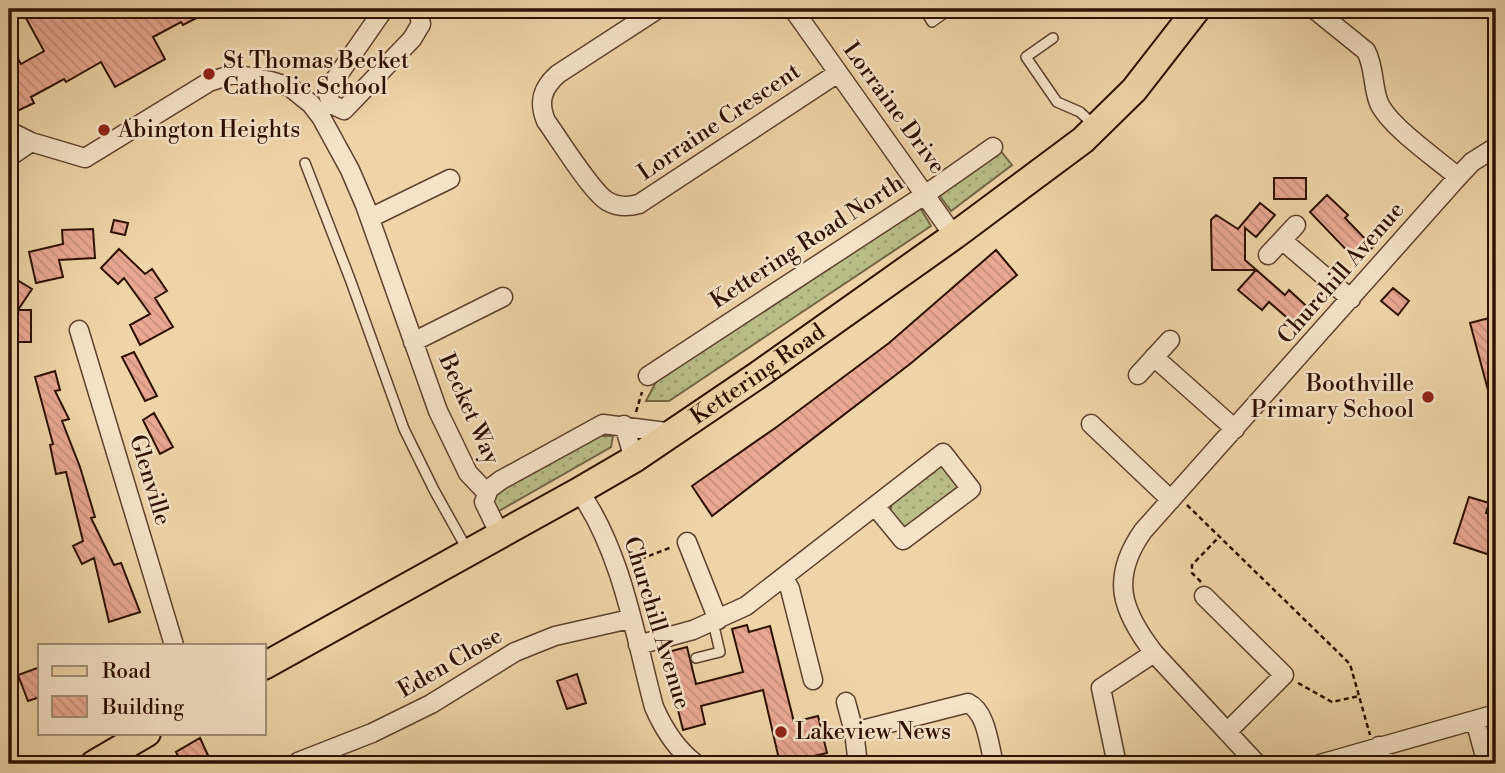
<svg xmlns="http://www.w3.org/2000/svg" width="1505" height="773" viewBox="0 0 1505 773" font-family="'Libre Bodoni',serif">
	<style>
		.grass { fill: url(#grass-dots); stroke: #746645; stroke-width: 2 }
		.building { fill: url(#building-back-hatch); stroke: #2e1002; stroke-width: 2 }
		.lines { fill: none; stroke-linecap: round; stroke-linejoin: round }
		.service-casing { stroke: #5e412c; stroke-width: 12 }
		.minor-casing { stroke: #5e412c; stroke-width: 21 }
		.primary-casing { stroke: #2e1002; stroke-width: 30 }
		.path { stroke: #2e1002; stroke-width: 2.5; stroke-dasharray: 5 3.5; stroke-linecap: butt }
		.service { stroke: #f4e3c6; stroke-width: 9 }
		.minor { stroke: #f4e3c6; stroke-width: 18 }
		.primary { stroke: #eed4a8; stroke-width: 26 }
		.poi-dot { fill: #8f2418; stroke: #f4e3c6; stroke-width: 2.5 }
		.labels { text-anchor: middle; dominant-baseline: central; stroke-width: 5; stroke-linejoin: round; paint-order: stroke }
		.poi-label { font-size: 23px; fill: #2e1002; stroke: #f4e3c6; text-anchor: start }
		.street-label { font-size: 23px; fill: #2e1002; stroke: #f4e3c6 }
	</style>
	<defs>
		<pattern id="grass-dots" width="8" height="8" patternUnits="userSpaceOnUse" patternTransform="scale(1.75)"><rect width="8" height="8" fill="#b9bd88"/><path d="M2 2h.1M6 6h.1" fill="none" stroke="#9fa174" stroke-width="1.8" stroke-linecap="round"/></pattern>
		<pattern id="building-back-hatch" width="6" height="6" patternUnits="userSpaceOnUse" patternTransform="scale(1.75)"><rect width="6" height="6" fill="#e9a892"/><path d="M-1 5l2 2M0 0l6 6M5-1l2 2" fill="none" stroke="#c8907c"/></pattern>
	</defs>
	<rect width="100%" height="100%" fill="#eed4a8"/>
	<filter id="stains"><feTurbulence type="fractalNoise" baseFrequency=".00286" numOctaves="4"/><feColorMatrix values="0 0 0 0 .2 0 0 0 0 .09 0 0 0 0 .02 0 0 0 .5 -.17"/></filter>
	<radialGradient id="worn" r=".72"><stop offset=".6" stop-color="#630" stop-opacity="0"/><stop offset="1" stop-color="#630" stop-opacity=".3"/></radialGradient>
	<path class="grass" d="M1000,150L1012,165L951,211L939,195Z
		M918,204L931,226L669,401H646L657,380Z
		M600,436H613L611,447L499,511L487,496Z
		M941,466L951,469L959,488L913,529L903,528L890,512L892,502Z"/>
	<path class="building" d="M21,9H214L183,25L181,22L153,37L165,59L115,87L101,62L66,82L64,79L31,97L34,103L9,115V43L21,64L44,51Z
		M1274,178H1306V199H1274Z
		M1327,195L1348,215L1345,218L1373,247L1358,262L1310,212Z
		M1260,203L1275,215L1256,237L1245,228V260L1285,295L1289,290L1313,312L1299,328L1269,302L1262,310L1238,290L1256,270H1212L1211,220L1216,215L1238,229Z
		M114,220L128,223L125,235L111,232Z
		M93,229L95,258L59,260L63,277L36,283L29,252L63,244L62,230Z
		M119,249L145,274L152,269L167,291L155,298L173,327L140,345L130,325L150,314L124,278L118,284L101,268Z
		M996,250L1017,275L910,364L712,516L692,486L778,426L889,343Z
		M9,275L32,289L18,310H31V342H10Z
		M1393,288L1409,301L1398,315L1381,301Z
		M1489,318L1496,340V404L1492,405L1470,323Z
		M134,352L157,396L145,401L122,357Z
		M55,371L60,390L55,391L69,419L62,421L80,467L95,517L91,518L114,565L121,563L140,612L109,622L94,558L82,564L73,546L83,541L66,472L56,474L50,445L53,444L35,377Z
		M154,413L173,447L160,454L143,420Z
		M1469,497L1489,503L1486,513L1496,516V557L1454,543Z
		M747,625L749,632L770,626L794,722L818,716L827,753L788,762L778,755L763,690L701,706L705,724L683,730L664,653L687,647L696,684L743,672L732,629Z
		M40,667V697L28,701L18,675Z
		M577,674L586,703L567,709L557,681Z
		M200,738L212,764H182L176,752Z"/>
	<g class="lines">
		<defs>
			<path id="service" d="M924,9L932,22L950,9
				M1053,38L1026,57L1057,102L1080,112L1094,125
				M305,163L350,279L404,429L434,490L468,551
				M696,658L720,652L713,622"/>
			<path id="minor" d="M384,9L327,91L331,104L344,110L412,39L421,24L418,9
				M658,9L558,74C542,88 538,102 546,121C559,139 591,191 607,201C617,207 628,207 639,204L838,73
				M793,9L954,236
				M1314,9L1366,51C1375,68 1372,86 1379,103C1389,126 1437,159 1458,177
				M9,131L31,142L85,158L209,82L233,74L271,81L290,87L311,104L321,117L350,170L365,205L438,411L468,473L486,492
				M9,157L31,142
				M370,218L450,179
				M1282,240L1351,299
				M1268,255L1296,225
				M79,330L174,645
				M413,342L503,297
				M1154,357L1235,429
				M1138,375L1170,340
				M648,376L926,194L993,147
				M1091,424L1171,500
				M624,425L634,459
				M579,491C622,552 635,636 654,707C664,730 676,749 696,764
				M500,535L484,502L489,489L501,480L603,424L674,433
				M687,542L718,620
				M784,578L790,589L813,680
				M1204,596L1284,675L1227,732
				M638,645L693,630L746,606L943,453L971,489L903,540L875,506
				M846,702L854,732L858,764
				M1475,720L1487,764
				M854,732L968,703C987,712 989,746 994,764
				M1379,746L1386,764
				M1116,760L1101,688L1154,653
				M298,762L372,733L431,704L515,652L555,636L630,619
				M1257,764L1154,653C1121,610 1110,578 1143,531L1458,177L1472,162L1496,147
				M1320,764L1496,714"/>
			<g id="primary">
				<path id="s1" d="M264,666L579,491L634,459L758,375L954,236L1083,140L1134,90L1197,9"/>
				<path d="M94,764L147,733"/>
			</g>
		</defs>
		<use href="#service" class="service-casing"/>
		<use href="#minor" class="minor-casing"/>
		<use href="#primary" class="primary-casing"/>
		<path class="path" d="M636,412L642,392
			M1187,505L1350,664L1370,735
			M633,562L672,547
			M1201,582L1192,573V565L1219,537
			M1298,683L1332,702L1359,696"/>
		<use href="#service" class="service"/>
		<use href="#minor" class="minor"/>
		<use href="#primary" class="primary"/>
	</g>
	<g class="poi-dot">
		<circle cx="209" cy="74" r="7"/>
		<circle cx="104" cy="130" r="7"/>
		<circle cx="1428" cy="397" r="7"/>
		<circle cx="781" cy="732" r="7"/>
	</g>
	<g class="labels">
		<g class="poi-label">
			<text x="223" y="61">St Thomas Becket<tspan x="223" dy="26">Catholic School</tspan></text>
			<text x="118" y="130">Abington Heights</text>
			<text x="1414" y="384" text-anchor="end">Boothville<tspan x="1414" dy="26">Primary School</tspan></text>
			<text x="795" y="732">Lakeview News</text>
		</g>
		<g class="street-label">
			<text transform="translate(894 108) rotate(54)">Lorraine Drive</text>
			<text transform="translate(719 122) rotate(-34)">Lorraine Crescent</text>
			<text transform="translate(807 242) rotate(-33)">Kettering Road North</text>
			<text transform="translate(1341 273) rotate(-49)">Churchill Avenue</text>
			<text stroke="none"><textPath href="#s1" startOffset="574">Kettering Road</textPath></text>
			<text transform="translate(469 409) rotate(66)">Becket Way</text>
			<text transform="translate(150 480) rotate(73)">Glenville</text>
			<text transform="translate(657 623) rotate(73)">Churchill Avenue</text>
			<text transform="translate(450 663) rotate(-30)">Eden Close</text>
		</g>
	</g>
	<rect width="1505" height="773" fill="none" stroke="#eed4a8" stroke-width="35"/>
	<rect x="10" y="10" width="1484" height="752" fill="none" stroke="#2e1002" stroke-width="3.5"/>
	<rect x="18" y="18" width="1470" height="738" fill="none" stroke="#2e1002" stroke-width="2"/>
	<rect x="38" y="644" width="228" height="91" fill="#f4e3c6" stroke="#a58f78" stroke-width="2"/>
	<rect x="52" y="666" width="35" height="10" fill="#eed4a8" stroke="#a58f78" stroke-width="2"/>
	<text x="102" y="678" font-size="21" fill="#2e1002">Road</text>
	<rect x="52" y="696" width="35" height="21" fill="url(#building-back-hatch)" stroke="#a58f78" stroke-width="2"/>
	<text x="102" y="714" font-size="21" fill="#2e1002">Building</text>
	<rect width="100%" height="100%" filter="url(#stains)"/>
	<rect width="100%" height="100%" fill="url(#worn)"/>
</svg>
